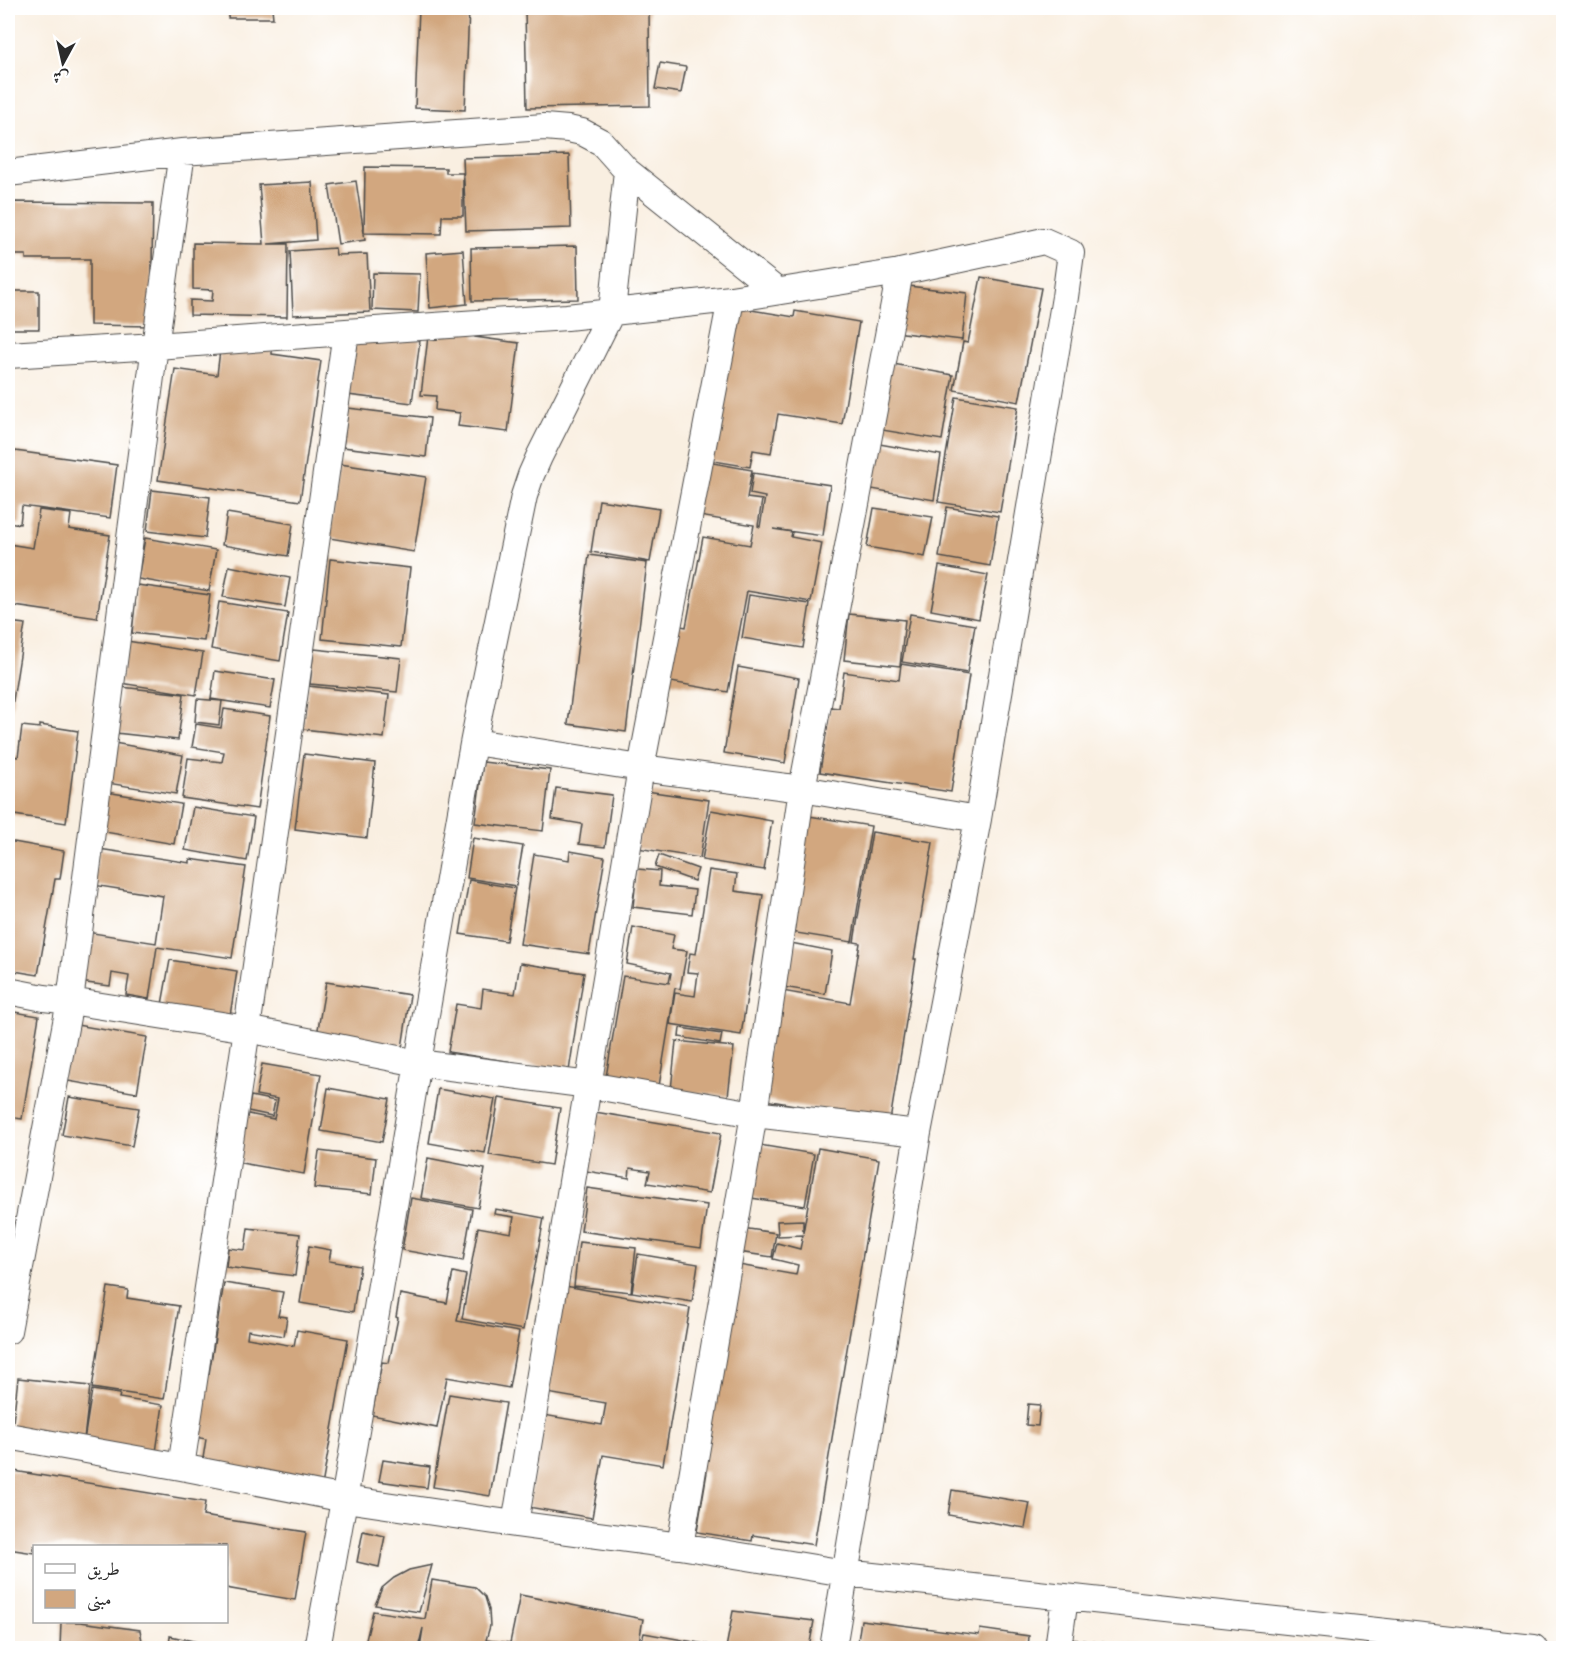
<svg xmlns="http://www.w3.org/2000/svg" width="1571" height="1656" viewBox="0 0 1571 1656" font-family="'Gentium Book Plus',Amiri,serif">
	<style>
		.building { fill: #d2a77f }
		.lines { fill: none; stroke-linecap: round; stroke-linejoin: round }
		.minor-casing { stroke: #4a4846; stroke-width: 28 }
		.minor { stroke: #fff; stroke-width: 26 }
	</style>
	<rect width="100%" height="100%" fill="#fff"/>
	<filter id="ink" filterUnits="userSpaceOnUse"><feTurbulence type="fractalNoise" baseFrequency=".0167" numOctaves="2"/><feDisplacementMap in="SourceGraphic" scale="12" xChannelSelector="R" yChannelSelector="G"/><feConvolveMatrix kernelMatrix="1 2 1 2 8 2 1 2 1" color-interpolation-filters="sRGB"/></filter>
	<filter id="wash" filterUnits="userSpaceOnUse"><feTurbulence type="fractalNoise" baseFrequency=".008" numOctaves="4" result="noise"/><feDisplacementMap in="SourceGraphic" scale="24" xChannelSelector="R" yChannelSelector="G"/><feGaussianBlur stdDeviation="1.35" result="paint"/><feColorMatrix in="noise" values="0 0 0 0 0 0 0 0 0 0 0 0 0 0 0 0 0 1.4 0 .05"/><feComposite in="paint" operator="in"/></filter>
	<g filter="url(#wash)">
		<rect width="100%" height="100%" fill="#f9efe1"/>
		<g id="blocks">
			<path class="building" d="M228,8H272L273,18H228Z
				M419,8H469L465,110L415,108Z
				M525,8H649L650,106L527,108Z
				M660,63L686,67L681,93L655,89Z
				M569,155L571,228L466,231L463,158Z
				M365,167L446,168V173H463V216H442L441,234L364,233Z
				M356,181L365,240L338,244L329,185Z
				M312,182L316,240L268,244H288L287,317L190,315V300L212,301L213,290L193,289V243L264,244L259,185Z
				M8,202L153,203L151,326L90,325V259H26V255H8Z
				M577,246L578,299L472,301L471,248Z
				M335,248L336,255L367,254L370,312L293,315L290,251Z
				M463,250L467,304L430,308L426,253Z
				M373,273L420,274L418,312L372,310Z
				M981,277L1041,288L1019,402L954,390L963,342L968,343Z
				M900,285L967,293L962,340L895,332Z
				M8,291H39V329H8Z
				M727,306L794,317L795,311L859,322L842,424L778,414L771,453L753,450L750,467L702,459Z
				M430,320L476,325L475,337L519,343L508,432L458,426L460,413L435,410L436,396L421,395Z
				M355,332L420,340L412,403L348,395Z
				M221,342L272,349V354L321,361L300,501L158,480L175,369L217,375Z
				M888,363L953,375L942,440L876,429Z
				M956,397L1018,407L1000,512L938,502Z
				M348,408L430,418L426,457L343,447Z
				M874,443L941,455L934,500L866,488Z
				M8,450L117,465L110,518L22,506L20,524L8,522Z
				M702,461L752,470L747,498L762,500L758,526L760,527L765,497L750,494L753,473L830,485L823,536L773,529L792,532L791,537L822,543L811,602L747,591L728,692L665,681L675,625L686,627L703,537L750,545L754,525L693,515Z
				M340,464L426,477L414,552L329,538Z
				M152,490L210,497L205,538L147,531Z
				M599,500L659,509L650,562L591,552Z
				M947,507L998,516L990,566L939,557Z
				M874,508L933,517L925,557L867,547Z
				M39,510L71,514L69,529L110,535L97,618L8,605V544L33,548Z
				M227,513L293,524L288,556L222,545Z
				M145,538L216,550L209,591L138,579Z
				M589,555L647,563L626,732L568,724Z
				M330,559L410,568L401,647L322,639Z
				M229,566L290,578L285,607L223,597Z
				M939,566L988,575L979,619L931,610Z
				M137,585L210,595L204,641L132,633Z
				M749,595L810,604L803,648L742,638Z
				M219,602L288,613L280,661L211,649Z
				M849,614L905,620L900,666L844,660Z
				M910,614L975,625L967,673L902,662Z
				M8,622L25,624L11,713L8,712Z
				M127,641L203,653L196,695L120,683Z
				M314,649L401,658L397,692L310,684Z
				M901,664L969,675L951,792L820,772L830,707L839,708L844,672L899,680Z
				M738,667L799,678L785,763L724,753Z
				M215,671L275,680L270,708L211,699Z
				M308,686L389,695L384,738L303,729Z
				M121,687L184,694L178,740L116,733Z
				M197,699L222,701L219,725L195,722Z
				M224,709L270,716L257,809L182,798L188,758L222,762L224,752L192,747L196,724L221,728Z
				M40,725L78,731L66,823L8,814V755L18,757L22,726L40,728Z
				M114,743L183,755L176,794L107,783Z
				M304,754L375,763L367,838L295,829Z
				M483,762L550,770L543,831L475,823Z
				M556,788L612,795L605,847L579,844L582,824L552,819Z
				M646,791L709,800L700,858L637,848Z
				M106,792L181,804L174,844L99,831Z
				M193,807L254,817L247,861L185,850Z
				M711,810L772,821L764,870L702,860Z
				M809,816L871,826L852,942L790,932Z
				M872,832L933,842L914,959H916L890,1121L759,1099L777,990L850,1003L860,943L854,942Z
				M473,838L523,846L516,886L467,878Z
				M8,841L64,851L60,879H55L38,975L8,970Z
				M99,849L190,863V859L246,867L232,958L157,947L149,999L126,995L129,976L112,973L110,986L79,982L87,932L156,943L163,896L93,885Z
				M570,851L605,857L589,954L520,944L534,854L569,860Z
				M659,855L698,869L694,881L655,867Z
				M637,869L660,871L659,886L695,890L692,914L633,907Z
				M709,870L737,874L735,891L763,895L741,1035L670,1024L675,993L695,996L698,973L687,972L690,953L696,954Z
				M469,880L515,888L506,941L460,934Z
				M633,927L674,935L671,949L687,951L680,989L675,988L659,1086L606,1077L623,976L669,983L671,973L627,964Z
				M791,943L832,951L825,994L783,987Z
				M170,960L237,971L229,1022L161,1010Z
				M520,963L584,973L569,1071L448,1052L456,1004L481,1008L483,989L515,994Z
				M326,982L410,995L402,1048L317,1035Z
				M8,1011L39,1016L22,1119L8,1117Z
				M71,1024L147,1037L137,1093L62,1080Z
				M680,1028L722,1034L720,1044L679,1037Z
				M676,1041L734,1047L728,1096L671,1090Z
				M262,1064L321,1074L304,1174L235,1162L243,1113L274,1119L278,1099L256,1095Z
				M328,1088L390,1099L382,1142L321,1131Z
				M438,1089L495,1099L485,1153L429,1143Z
				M251,1096L275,1101L272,1116L248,1111Z
				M69,1097L139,1108L132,1146L62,1135Z
				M499,1098L560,1108L551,1165L489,1155Z
				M595,1112L721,1133L710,1193L647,1183L650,1171L630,1168L629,1178L586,1171Z
				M754,1144L814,1154L805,1206L745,1197Z
				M818,1148L879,1159L814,1545L753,1535L752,1541L697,1532L707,1472L692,1470L739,1265L796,1275L798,1265L773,1259L777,1243L800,1249L803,1235L778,1236L777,1221L803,1220V1233Z
				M319,1151L376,1158L372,1194L314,1188Z
				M428,1158L485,1169L478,1208L421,1198Z
				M587,1188L707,1205L701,1248L581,1231Z
				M411,1198L472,1209L463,1261L402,1250Z
				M495,1209L544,1218L523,1330L462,1319L478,1227L511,1233L514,1217L494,1214Z
				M248,1228L300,1234L295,1276L226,1267L228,1248L245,1250Z
				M742,1228L776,1233L772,1257L738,1252Z
				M579,1242L636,1248L631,1292L574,1286Z
				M309,1246L331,1250L329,1261L360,1266L353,1312L300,1303Z
				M638,1254L698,1264L692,1302L632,1292Z
				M453,1272L466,1275L457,1321L519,1332L509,1388L447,1377L437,1428L372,1415L382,1362L389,1363L398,1318L396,1317L400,1294L447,1303Z
				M224,1283L283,1292L278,1316L287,1317L284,1336L248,1330L247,1338L294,1346L297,1330L348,1339L322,1486L202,1465L206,1439L195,1437L206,1373L209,1374Z
				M565,1286L690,1308L663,1465L603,1455L592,1518L528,1507L544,1415L602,1425L606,1403L547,1393Z
				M108,1287L128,1290L127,1298L179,1306L164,1399L92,1388Z
				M18,1378L90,1386L84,1439L12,1431Z
				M92,1390L120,1394L119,1398L163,1405L156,1452L84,1441Z
				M449,1394L506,1403L490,1496L433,1487Z
				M1028,1404L1040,1405L1038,1426L1026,1425Z
				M383,1460L430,1467L427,1488L379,1481Z
				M8,1470L205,1502L203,1516L306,1532L295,1600L226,1588V1546H34V1553L8,1549Z
				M952,1490L1030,1503L1025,1528L948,1515Z
				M363,1531L385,1536L379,1567L357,1562Z
				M432,1565L419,1612L375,1605L382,1588L394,1578L409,1570Z
				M432,1580L475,1587L485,1597L489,1610L490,1626L486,1640L510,1643L520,1595L643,1619L638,1648H420L423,1628L418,1648H364L373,1611L425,1619Z
				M733,1611L814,1621L809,1648H726Z
				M861,1620L979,1635L980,1629L1029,1636L1028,1648H857Z
				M61,1622H80L140,1630L142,1641L169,1645L170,1636L225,1648H60Z
				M644,1633L716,1646L715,1648H640Z
				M1071,1639L1143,1647V1648H1070Z"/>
		</g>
	</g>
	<g filter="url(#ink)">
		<use href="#blocks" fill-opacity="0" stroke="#4a4846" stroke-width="1.5"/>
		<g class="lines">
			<defs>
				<path id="minor" d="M8,173L182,152L544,127L568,129L582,132L601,142L627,171L777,291
					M8,355L156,346L346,332
					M474,742L641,768L802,789L978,819
					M8,991L44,998L70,1001L247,1029L418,1063L589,1085L754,1114L918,1133
					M8,1331L70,1001L153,361L182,152
					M8,1436L181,1467L345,1499L515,1524L680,1546L845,1573L1534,1648
					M181,1467L247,1029L346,332L567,317L731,299L900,272L1044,241L1071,253L1065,297L978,819L918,1133L833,1648
					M515,1524L641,768L731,299
					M680,1546L754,1114L802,789L900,272
					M317,1648C374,1348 418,1045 473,744C489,661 507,579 524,496L531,475L539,457L612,311L627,171
					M1058,1648L1065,1598"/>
			</defs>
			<use href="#minor" class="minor-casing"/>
			<use href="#minor" class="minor"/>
		</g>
	</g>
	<rect width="1571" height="1656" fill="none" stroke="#fff" stroke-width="30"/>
	<rect x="33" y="1545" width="195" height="78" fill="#ffffff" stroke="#aaaaaa" stroke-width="1.5"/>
	<rect x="45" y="1564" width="30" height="9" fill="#ffffff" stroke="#aaaaaa" stroke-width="1.5"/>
	<text x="87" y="1575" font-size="18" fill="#2b2b2b">طريق</text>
	<rect x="45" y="1590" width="30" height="18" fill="#d2a77f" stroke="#aaaaaa" stroke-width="1.5"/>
	<text x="87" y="1605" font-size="18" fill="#2b2b2b">مبنى</text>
	<g transform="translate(63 63) rotate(188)" stroke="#ffffff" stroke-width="4.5" paint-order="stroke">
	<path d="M0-4.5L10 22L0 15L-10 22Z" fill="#2b2b2b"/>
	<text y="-9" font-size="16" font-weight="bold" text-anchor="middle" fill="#2b2b2b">ش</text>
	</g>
</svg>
